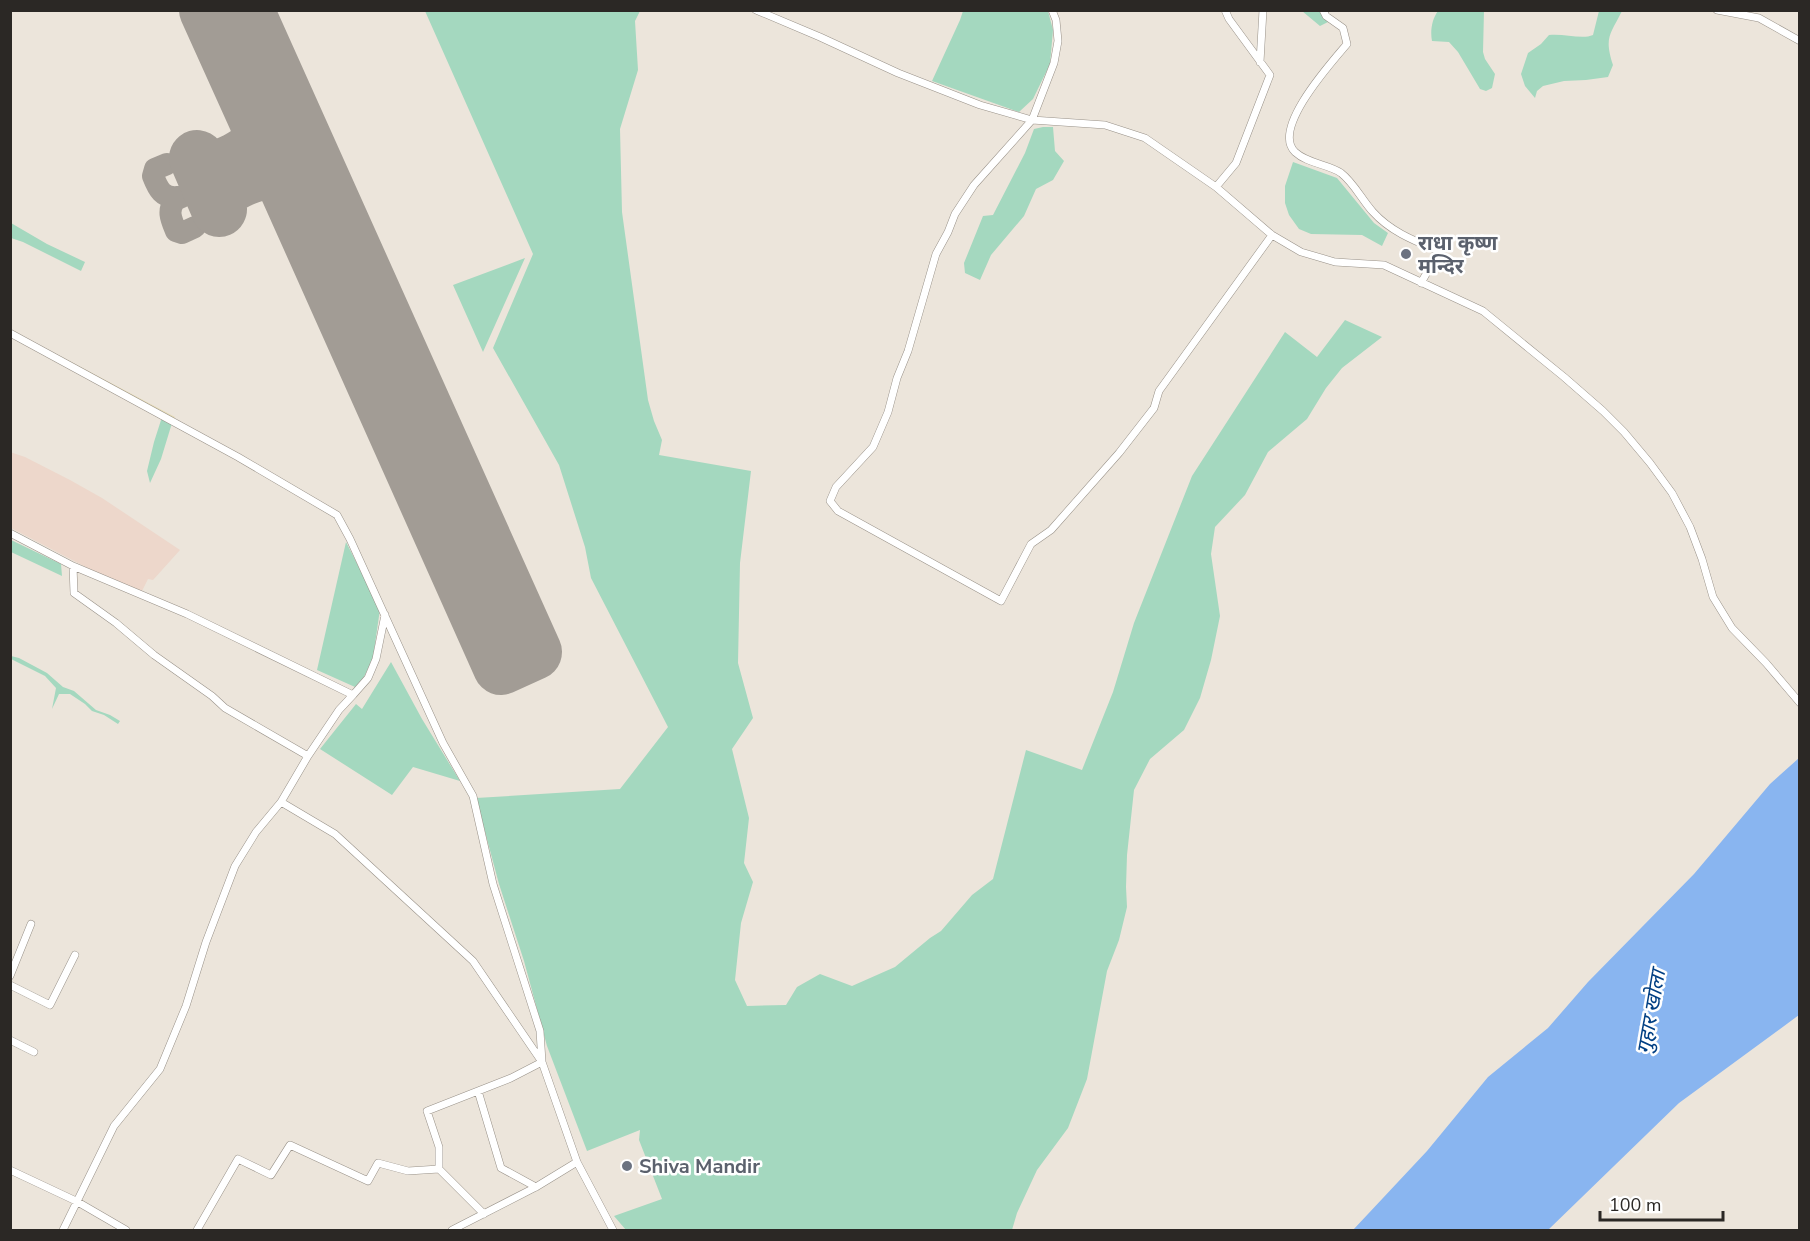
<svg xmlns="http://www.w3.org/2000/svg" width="1810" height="1241" viewBox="0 0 1810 1241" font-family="'Nunito Sans','Noto Sans Devanagari',sans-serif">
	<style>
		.industrial { fill: #edd7cb }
		.green { fill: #a4d8bf }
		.sand { fill: #e6dcb7 }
		.water { fill: #89b5f0 }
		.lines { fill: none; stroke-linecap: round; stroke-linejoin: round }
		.taxiway { stroke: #a29c95; stroke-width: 22 }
		.runway { stroke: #a29c95; stroke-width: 56 }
		.minor-casing { stroke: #989188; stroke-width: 8 }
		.minor { stroke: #fff; stroke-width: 7 }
		.worship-dot { fill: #6b7280; stroke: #fff; stroke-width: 2 }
		.labels { text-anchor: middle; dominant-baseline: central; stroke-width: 5; stroke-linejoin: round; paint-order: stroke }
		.worship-label { font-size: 20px; font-weight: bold; fill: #5b616d; stroke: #fff; text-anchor: start }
		.water-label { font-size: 21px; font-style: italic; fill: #013f83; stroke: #fff }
	</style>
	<rect width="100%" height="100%" fill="#ece5db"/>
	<path class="industrial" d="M10,452L25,457L70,480L102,498L180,550L153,580L148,579L142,591L97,573L11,528Z"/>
	<path class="green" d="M425,11H640L635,21L638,70L620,129L622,212L648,400L654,421L662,440L659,455L751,471L740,563L738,663L753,718L732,749L749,818L744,863L753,882L741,923L735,980L747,1006L786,1005L797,987L820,974L852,986L895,967L930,938L941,931L972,895L993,879L1026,750L1082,770L1113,692L1134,623L1192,476L1285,332L1317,357L1345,320L1382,337L1342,368L1326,388L1307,419L1268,452L1245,495L1215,527L1211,554L1220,616L1211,660L1200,698L1184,730L1150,759L1134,790L1127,855L1126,887L1127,907L1119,940L1107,971L1087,1079L1068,1128L1037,1170L1017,1213L1012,1230H626L614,1216L662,1199L639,1140L640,1130L587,1151L547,1046L524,961L499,884L476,798L620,789L668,727L591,578L585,547L559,465L493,348L533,254Z
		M963,11H1048L1053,30L1050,64L1033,99L1019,112L932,81L960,20Z
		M1302,11H1320L1328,22L1320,26Z
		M1438,11H1484L1483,52L1485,59L1495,74L1492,88L1486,91L1480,89L1458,52L1449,42L1432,41C1430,31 1432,19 1438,11Z
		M1599,11H1622C1610,35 1604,37 1613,65L1608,77L1586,80L1564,81L1543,86L1537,91L1535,98L1525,86L1521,74L1528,53L1541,44L1549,35C1563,33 1582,40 1593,35Z
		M1043,127H1053L1055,151L1064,161L1053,180L1036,189L1024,216L991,255L980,280L965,273L964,263L983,216L993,215L1025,153L1034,129Z
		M1293,162L1337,178L1374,223L1388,233L1382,246L1362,235L1311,234L1299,229L1289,215L1285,203V186Z
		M11,223L47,244L85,262L81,271L23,242L11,238Z
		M525,258L483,352L453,285Z
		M162,417L172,423L161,459L150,483L147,471L154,442Z
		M11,540L61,564L62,576L11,552Z
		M346,542L380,609L373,658L364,677L355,687L317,670Z
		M11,656L19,658L47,673L63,687L74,691L96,710L110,715L120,721L118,724L104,715L92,711L85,704L70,694H59L52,709L56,688L45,676L11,659Z
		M391,662L422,719L460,781L413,767L392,795L320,749L356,704L362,709Z"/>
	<path class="sand" d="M11,330L175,417L172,422L14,338H11Z"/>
	<path class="water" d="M1799,758V1015L1679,1103L1548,1230H1353L1427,1151L1488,1077L1548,1028L1588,982L1694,874L1770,784Z"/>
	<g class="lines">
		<path class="taxiway" d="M257,162C287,153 297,169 308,193C314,205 319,217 325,229
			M167,164L155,169L153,176C158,189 163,199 178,197
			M195,227L182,233L176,231C171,219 167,211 175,200L257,162C272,151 278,136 274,118L248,58"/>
		<path class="runway" d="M207,10L258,123C259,131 260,139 255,147C250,155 223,168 213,168C206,167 201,163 197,158L219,209C218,202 218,196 223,191C228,183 256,172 265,172C272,172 277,175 283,179L501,667L534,652L246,10"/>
		<defs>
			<path id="minor" d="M756,10L820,37L898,73L980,105L1032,120L1105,125L1145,138L1216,187L1272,235L1301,252L1335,262L1384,265L1483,311L1564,377L1603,411L1624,432L1650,463L1672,493L1690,527L1702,559L1713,597L1732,628L1766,663L1800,703
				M1052,10L1056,20L1058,41L1054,63L1032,120L974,185L955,214L948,232L936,254L908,351L897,378L888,412L873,447L836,487L830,501L838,511L1001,601L1031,544L1051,530L1119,453L1154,408L1159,391L1272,235
				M1323,10L1326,16L1343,28L1347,44C1331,63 1271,129 1295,152C1308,164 1328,164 1341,173C1354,183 1362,200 1373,212C1391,232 1415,241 1439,251L1421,283
				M1717,10L1759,18L1800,41
				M1260,62L1263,10
				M1216,187L1236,163L1270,75L1229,19L1225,10
				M10,333L238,457L337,515L350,539L443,743L473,796L493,884L540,1031L542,1062L577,1162L613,1230
				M10,533L73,566L187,614L353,695L339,710L308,756L281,802L256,832L235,866L206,942L186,1006L160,1069L114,1126L63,1230
				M73,566L74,593L116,623L154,655L212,696L225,708L308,756
				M353,695L368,678L376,659L385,615
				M281,802L335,834L473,961L542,1062L511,1078L427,1111L439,1147V1169
				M10,976L31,924
				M10,985L50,1005L75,955
				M10,1040L34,1052
				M478,1091L501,1168L536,1187
				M10,1170L76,1201L126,1230
				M197,1230L238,1159L271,1175L290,1145L368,1181L378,1163L408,1171L439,1169L484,1214
				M452,1230L536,1187L577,1162"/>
		</defs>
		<use href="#minor" class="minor-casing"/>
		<use href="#minor" class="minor"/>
	</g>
	<g class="worship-dot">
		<circle cx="1406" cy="254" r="6"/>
		<circle cx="627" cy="1166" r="6"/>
	</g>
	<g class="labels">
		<g class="worship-label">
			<text x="1418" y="243">राधा कृष्ण<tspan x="1418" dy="23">मन्दिर</tspan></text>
			<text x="639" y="1166">Shiva Mandir</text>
		</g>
		<g class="water-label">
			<text transform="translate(1651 1012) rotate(-80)">गुहार खोला</text>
		</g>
	</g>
	<rect width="1810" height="1241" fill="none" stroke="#2b2825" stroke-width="24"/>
	<path d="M1600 1211v9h123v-9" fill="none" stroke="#2b2825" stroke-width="3"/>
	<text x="1609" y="1211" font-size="18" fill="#2b2825" stroke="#ffffff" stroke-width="4.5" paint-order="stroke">100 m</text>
</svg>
